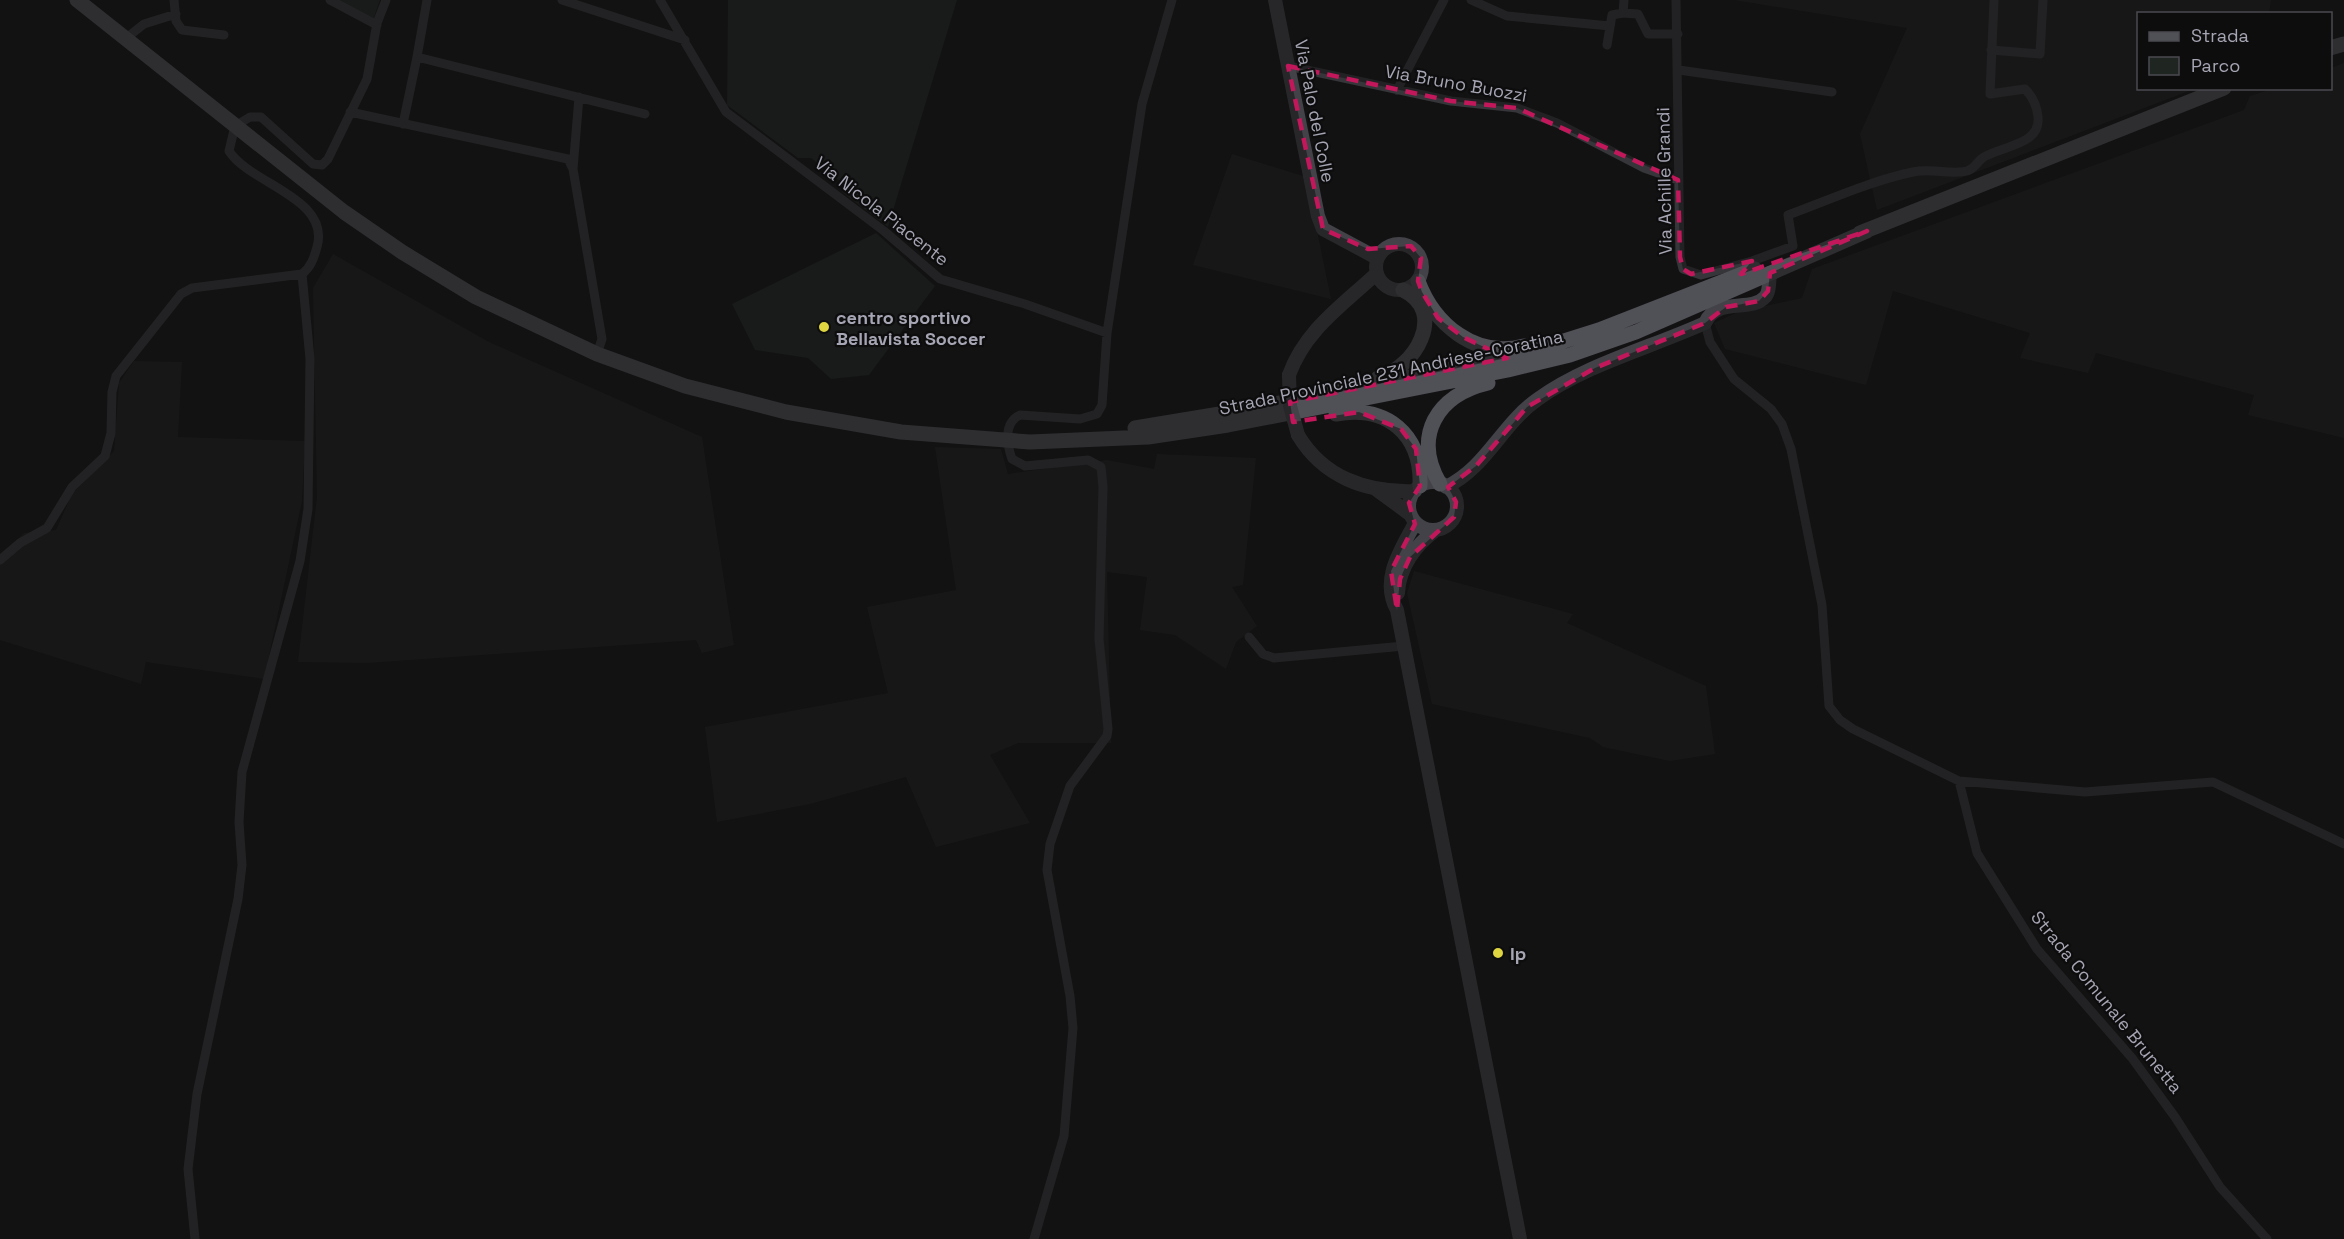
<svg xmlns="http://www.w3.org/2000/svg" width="2344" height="1239" viewBox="0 0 2344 1239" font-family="'Space Grotesk',sans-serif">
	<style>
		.built { fill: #1f1e20 }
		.green { fill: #1f2622 }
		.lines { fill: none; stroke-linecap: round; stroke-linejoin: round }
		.street { stroke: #36363a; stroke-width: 9 }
		.secondary { stroke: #424248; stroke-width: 14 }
		.primary { stroke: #505057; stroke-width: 15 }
		.secondary-bridge { stroke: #424248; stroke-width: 14 }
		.marked { fill: none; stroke: #c2185b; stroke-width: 4.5; stroke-dasharray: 12 8; stroke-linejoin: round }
		.poi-dot { fill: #ded540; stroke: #0e0d0e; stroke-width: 2 }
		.labels { text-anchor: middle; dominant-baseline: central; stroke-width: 4.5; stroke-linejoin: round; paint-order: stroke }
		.street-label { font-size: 18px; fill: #a5a5b3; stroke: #0e0d0e }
		.poi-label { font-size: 18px; font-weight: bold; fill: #a5a5b3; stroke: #0e0d0e; text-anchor: start }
	</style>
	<rect width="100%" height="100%" fill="#131213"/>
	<path class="built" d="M1734,0H2271L2269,13L2138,14V88L2194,89L1877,210L1860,134L1907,28Z
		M2344,63V438L2248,415L2254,395L2096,353L2088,373L2020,358L2030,333L1893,291L1866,385L1725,349L1714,323L1738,312L1802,298L1812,269L2244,110L2250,96L2272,89L2330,88L2331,68Z
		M1232,154L1306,177L1331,299L1193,265Z
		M333,254L489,342L702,437L734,645L702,653L696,640L367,663L298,662L317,497L313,288Z
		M134,361L182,362L178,437L305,441L302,501L264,679L146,662L141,684L0,640V556L24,533L56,530L72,494L114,451L119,383Z
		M935,447L1001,449L1008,474L1107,460L1154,469L1157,454L1256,458L1243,585L1232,587L1257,626L1236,642L1226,669L1175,635L1140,630L1147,577L1107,572L1111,743H1018L990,755L1030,823L936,847L906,777L810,804L717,822L705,727L888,693L867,607L956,590Z
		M1414,571L1573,614L1567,623L1706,686L1715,754L1670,761L1603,747L1590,738L1432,704L1407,593Z"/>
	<path class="green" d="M337,0H380L373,20Z
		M728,0H957L888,227L842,192L840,181L811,158H798L727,105Z
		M876,233L935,286L869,375L831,379L808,358L755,350L732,304Z"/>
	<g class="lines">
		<path class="street" d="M174,0L176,21L182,30L224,35
			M330,0L377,25
			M427,0L417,57L645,114
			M562,0L685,40
			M660,0L726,112L884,231L940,279L1025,304L1107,333L1142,104L1172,0
			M1471,0L1507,16L1610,26
			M1676,0L1680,257L1683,269L1701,275L1752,261L1793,246L1788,215C1829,200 1870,181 1913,172C1932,168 1951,175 1967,171C1976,168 1977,161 1984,157C2002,146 2041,145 2038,117C2037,106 2033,97 2025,89L1990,94L1994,0
			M1623,13L1638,14L1648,34H1678
			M125,39L144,24L176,14
			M1607,45L1612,15L1623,13L1624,0
			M1991,50L2040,54L2043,0
			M1288,66L1451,101L1517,108L1557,123L1644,168L1678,180
			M1679,70L1832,92
			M1397,90L1444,0
			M350,112L568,159L573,169L602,339L597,354
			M403,124L417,57
			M573,169L579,97
			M1705,323L1710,342L1734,379L1771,409L1782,424L1791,449L1822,605L1829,706L1840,720L1853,729L1959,781L1977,853L2037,949L2132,1058L2175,1117L2220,1187L2267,1239
			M0,560L20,543L47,528L72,487L105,456L111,433L112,392L116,376L181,294L192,288L302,274
			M1249,637L1263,654L1274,658L1404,646
			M1959,781L2085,792L2213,782L2344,844
			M195,1239L188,1169L197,1094L238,899L242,865L239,822L242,772L300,561L308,509L310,359L302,274C311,267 314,258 317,247C331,198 250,184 229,151L235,126L250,117H261L313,164L322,165L328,159L367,79L377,23L386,0
			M1034,1239L1064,1136L1073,1028L1070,996L1047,870L1050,844L1070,786L1107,736L1108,729L1099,639L1103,487L1101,467L1088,460L1025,466L1012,459C1007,445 1003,423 1020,415L1080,419L1097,414L1102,405L1107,333"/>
		<path class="secondary" d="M1275,0L1318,216L1323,229L1377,258
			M1376 267a23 23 0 1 1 46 0a23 23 0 1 1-46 0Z
			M1289,375C1305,330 1343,305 1377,273
			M1298,435C1323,477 1366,493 1415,491
			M1409 506a24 24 0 1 1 48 0a24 24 0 1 1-48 0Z
			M1446,487C1486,468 1502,424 1538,399C1587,364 1650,348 1705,323C1717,296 1751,313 1765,297C1770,292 1769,279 1770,273
			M1377,490L1411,515
			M1415,523C1401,550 1380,579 1397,610L1520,1239
			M1398,593C1399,568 1415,545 1436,530"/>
		<path class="primary" d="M77,0L344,212L402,252L476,297L597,354L685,386L786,412L901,432L1030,442L1148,437L1228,425L1508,370L1570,355L1636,332L1867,231
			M2330,48L2344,44
			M1860,233L2224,88
			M1418,281C1434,324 1475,359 1524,346
			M1378,378C1415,368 1448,312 1403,290
			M1336,414C1387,405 1422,434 1420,486
			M1135,428L1250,409L1516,356L1599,330L1755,269
			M1440,484C1412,436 1437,395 1488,383"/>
		<path class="secondary-bridge" d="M1289,375L1290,406L1298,435"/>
	</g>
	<path d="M0 0H2344V1239H0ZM1288,66L1451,101L1517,108L1678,180L1680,257L1683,269L1691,274L1752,261L1741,274L1867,231L1770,273L1768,291L1759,301L1726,307L1705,323L1595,368L1527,407L1476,466L1448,487L1456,502L1454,517L1410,557L1400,579L1397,610L1391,571L1415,524L1409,503L1420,486L1416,449L1401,429L1359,412L1293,422L1290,402L1507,358L1463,337L1438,318L1422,292L1418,281L1421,258L1411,246L1368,249L1323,229Z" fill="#131213" fill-opacity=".55" fill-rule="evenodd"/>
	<path class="marked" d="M1288,66L1451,101L1517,108L1678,180L1680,257L1683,269L1691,274L1752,261L1741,274L1867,231L1770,273L1768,291L1759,301L1726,307L1705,323L1595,368L1527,407L1476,466L1448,487L1456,502L1454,517L1410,557L1400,579L1397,610L1391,571L1415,524L1409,503L1420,486L1416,449L1401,429L1359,412L1293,422L1290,402L1507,358L1463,337L1438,318L1422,292L1418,281L1421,258L1411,246L1368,249L1323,229Z"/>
	<g class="poi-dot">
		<circle cx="824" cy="327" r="6"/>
		<circle cx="1498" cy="953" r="6"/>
	</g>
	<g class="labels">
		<g class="street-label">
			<text transform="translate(1456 83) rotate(10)">Via Bruno Buozzi</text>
			<text transform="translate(1315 111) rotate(79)">Via Palo del Colle</text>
			<text transform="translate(1664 181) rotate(-91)">Via Achille Grandi</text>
			<text transform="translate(882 211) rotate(38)">Via Nicola Piacente</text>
			<text transform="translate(1391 372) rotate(-12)">Strada Provinciale 231 Andriese-Coratina</text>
			<text transform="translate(2107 1002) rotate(51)">Strada Comunale Brunetta</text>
		</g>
		<g class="poi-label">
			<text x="836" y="317">centro sportivo<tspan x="836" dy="21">Bellavista Soccer</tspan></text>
			<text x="1510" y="953">Ip</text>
		</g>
	</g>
	<rect x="2137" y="12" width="195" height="78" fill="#0e0d0e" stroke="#4a4a50" stroke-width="1.5"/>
	<rect x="2149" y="32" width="30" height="9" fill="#505057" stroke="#4a4a50" stroke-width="1.5"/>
	<text x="2191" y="42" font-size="18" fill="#a5a5b3">Strada</text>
	<rect x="2149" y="57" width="30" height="18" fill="#1f2622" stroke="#4a4a50" stroke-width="1.5"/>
	<text x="2191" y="72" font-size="18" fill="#a5a5b3">Parco</text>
</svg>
